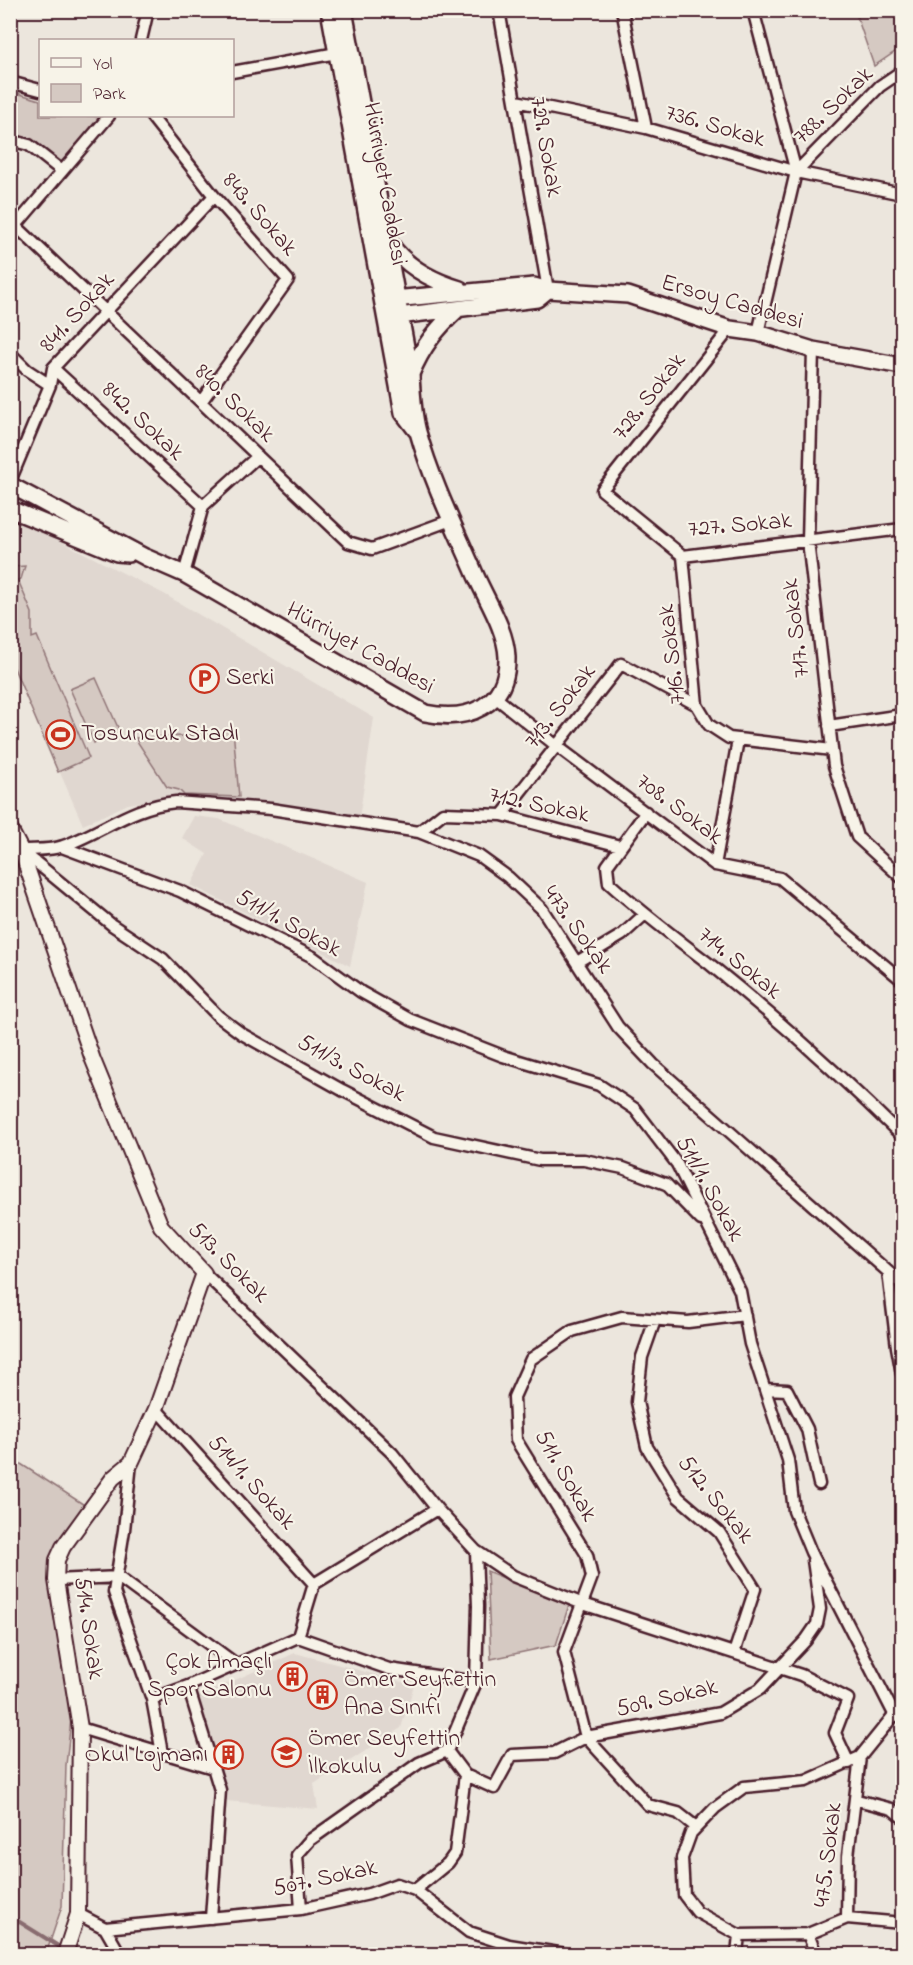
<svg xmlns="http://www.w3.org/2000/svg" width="913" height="1965" viewBox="0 0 913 1965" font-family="'Indie Flower',sans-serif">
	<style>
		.built { fill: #e0d7d0 }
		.green { fill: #d5c9c2; stroke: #907476; stroke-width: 1.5 }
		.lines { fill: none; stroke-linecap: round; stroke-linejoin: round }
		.stream { stroke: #896c6f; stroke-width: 4 }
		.minor-casing { stroke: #4a1f2b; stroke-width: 15 }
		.tertiary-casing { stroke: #4a1f2b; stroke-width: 18 }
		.secondary-casing { stroke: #4a1f2b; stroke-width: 20 }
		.minor { stroke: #f7f3e8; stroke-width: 10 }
		.tertiary { stroke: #f7f3e8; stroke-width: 14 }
		.secondary { stroke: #f7f3e8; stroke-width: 15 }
		.labels { text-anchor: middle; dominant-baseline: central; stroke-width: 4.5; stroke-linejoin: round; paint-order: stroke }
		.street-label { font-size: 24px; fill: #4a1f2b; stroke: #f7f3e8 }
		.poi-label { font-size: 24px; fill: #4a1f2b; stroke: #f7f3e8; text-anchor: start }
	</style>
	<rect width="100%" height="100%" fill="#ece6dd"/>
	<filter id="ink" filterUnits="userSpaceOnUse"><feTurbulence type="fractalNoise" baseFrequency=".0167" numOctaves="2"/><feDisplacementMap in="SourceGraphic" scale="12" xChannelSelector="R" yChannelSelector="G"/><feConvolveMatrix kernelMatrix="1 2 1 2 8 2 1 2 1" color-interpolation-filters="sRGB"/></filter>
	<g filter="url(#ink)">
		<path class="built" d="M17,519L164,594L374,718L359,819L276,804L184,795L128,804L83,825L11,661L10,530Z
			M194,816L219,819L368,882L350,966L191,885L207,854L182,838Z
			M295,1653L414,1685L401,1728L314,1784L318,1809L226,1801L195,1698Z"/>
		<path class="green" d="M855,11H902V47L874,66Z
			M10,91L40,100V116H92L101,118L61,165L11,137Z
			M25,566L21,579L18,580L32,613V638L37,636L89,758L58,772L11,661V567Z
			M96,678L120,732L94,743L70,689Z
			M233,729L239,797L184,795L179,790L167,787L135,738L207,735Z
			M10,1457L89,1508L57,1544L49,1567L63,1666L72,1710L66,1765L62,1906L46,1954H11Z
			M487,1571L569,1605L556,1645L491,1659Z"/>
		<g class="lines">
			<path class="stream" d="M10,1916L63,1949"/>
			<defs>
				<path id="minor" d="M499,10L548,290
					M622,10L646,128
					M753,10L796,172L758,333
					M141,40L148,10
					M232,72L337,53
					M10,82L40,90
					M516,101L646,128L796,172L902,194
					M151,116L214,196L288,280L201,402
					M10,140L29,145L62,171
					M796,172L880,86L902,71
					M10,224L16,226L348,542L372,549L451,520
					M13,229L109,116
					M730,329L602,490L683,556L902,529
					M813,350L808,541L834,766L857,837L902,878
					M10,353L27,370L50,385
					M53,368L203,506
					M10,481L50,385L53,368L214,196
					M683,556L697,705L709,725L729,738L832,750
					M184,574L203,506L258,456
					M495,697L558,747L715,865L780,878L902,980
					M829,726L902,715
					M646,812L607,866L609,883C642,913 677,939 712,966C778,1019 842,1077 902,1136
					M502,815L621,664L697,705
					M419,832L443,813L502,815L620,846
					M62,847L180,891L313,957L361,992L411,1020L503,1056L599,1085L635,1109L677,1164L740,1291L750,1344L788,1460L794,1511L811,1552L895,1716
					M21,850C34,849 51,851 63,846C101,833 132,806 176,802L271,809L419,832L479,856L508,877L542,909L618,1027L653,1064L902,1284
					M21,850L112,925L163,959L218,1016L242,1034L342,1090L434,1137L540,1160H584L623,1168L666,1184L701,1220
					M715,865L738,740
					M577,962L622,935L644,915
					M888,1272L897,1347L902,1374
					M204,1273L392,1453L437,1509L476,1551L513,1576L583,1604L801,1675L848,1699L835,1733L849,1763
					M655,1320L642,1357L637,1402L647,1447L678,1497L719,1532L755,1589L734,1653
					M765,1389L787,1390L807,1429L819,1484
					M156,1409L314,1584
					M131,1463L124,1530L114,1592L152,1699L162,1753
					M56,1580L118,1577L236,1664
					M298,1637L389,1669L476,1682
					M188,1686L220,1790L211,1918
					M152,1699L188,1686L298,1637L314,1584L437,1509
					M80,1728L213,1768
					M447,1751L465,1775
					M860,1757L806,1781L744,1787L715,1808L691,1833L682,1858L684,1895L697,1912L739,1935L808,1934L847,1918L902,1923
					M857,1800L892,1809L902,1817
					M696,1827L678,1813L648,1805L586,1737L564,1652L592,1577L587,1555L516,1440L514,1397L531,1359L572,1331L622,1317L688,1322L745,1315
					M415,1890L469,1932L509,1945L565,1954
					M301,1909L297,1855L310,1840L419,1763L447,1751L476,1682L478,1606L476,1551
					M78,1914L105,1928L120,1954
					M847,1918L848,1856L860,1757L902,1705
					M105,1928L301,1909L369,1894L397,1884L415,1890L448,1863L455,1853L465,1775L494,1788L512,1755L554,1753L586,1737L720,1713L760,1689L806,1640L817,1624L820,1609L813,1560
					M808,1934L816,1954
					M737,1954L739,1935"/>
				<path id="tertiary" d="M10,829L21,850L93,1060L161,1226L204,1273L156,1409L131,1463L113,1478L63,1547L57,1560L56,1580L80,1728L78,1914L65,1954"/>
				<path id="secondary" d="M329,10L403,413L416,430
					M389,242C405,266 433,281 460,289
					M383,300L534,286L548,290L628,295L730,329L758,333L813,350L902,366
					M390,317L537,299L548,290
					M411,374C422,347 437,328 458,309
					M10,485L145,557L184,574L425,713C467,722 508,707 507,657C506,630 487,601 476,576C456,530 432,482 418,432C413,414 412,393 411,374L344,10
					M10,509L117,553L128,554"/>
			</defs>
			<use href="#minor" class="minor-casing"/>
			<use href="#tertiary" class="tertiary-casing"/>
			<use href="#secondary" class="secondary-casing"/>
			<use href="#minor" class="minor"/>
			<use href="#tertiary" class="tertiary"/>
			<use href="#secondary" class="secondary"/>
		</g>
	</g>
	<defs>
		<symbol id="parking-ring" viewBox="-11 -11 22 22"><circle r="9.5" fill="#f7f3e8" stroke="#c8321e" stroke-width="1.5"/><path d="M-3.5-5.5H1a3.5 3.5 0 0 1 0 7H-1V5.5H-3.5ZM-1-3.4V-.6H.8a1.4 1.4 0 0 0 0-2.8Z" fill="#c8321e"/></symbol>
		<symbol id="stadium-ring" viewBox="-11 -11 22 22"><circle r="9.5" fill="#f7f3e8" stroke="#c8321e" stroke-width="1.5"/><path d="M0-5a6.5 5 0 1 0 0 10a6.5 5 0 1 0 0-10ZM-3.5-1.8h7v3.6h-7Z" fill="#c8321e"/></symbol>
		<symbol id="building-ring" viewBox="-11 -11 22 22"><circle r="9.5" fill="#f7f3e8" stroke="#c8321e" stroke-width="1.5"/><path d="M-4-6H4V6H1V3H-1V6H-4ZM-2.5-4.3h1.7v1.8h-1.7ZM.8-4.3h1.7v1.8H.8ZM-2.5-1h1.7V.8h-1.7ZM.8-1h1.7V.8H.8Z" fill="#c8321e"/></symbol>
		<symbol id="school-ring" viewBox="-11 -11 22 22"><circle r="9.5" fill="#f7f3e8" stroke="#c8321e" stroke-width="1.5"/><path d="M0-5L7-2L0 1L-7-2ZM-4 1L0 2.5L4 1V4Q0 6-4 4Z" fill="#c8321e"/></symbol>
	</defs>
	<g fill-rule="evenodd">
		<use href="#parking-ring" x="188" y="662" width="33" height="33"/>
		<use href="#stadium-ring" x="44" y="718" width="33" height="33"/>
		<use href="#building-ring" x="276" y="1660" width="33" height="33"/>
		<use href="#building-ring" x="306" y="1678" width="33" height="33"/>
		<use href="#school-ring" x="270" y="1736" width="33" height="33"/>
		<use href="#building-ring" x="212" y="1738" width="33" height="33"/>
	</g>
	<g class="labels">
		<g class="street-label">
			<text transform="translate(834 106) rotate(-44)">788. Sokak</text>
			<text transform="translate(715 127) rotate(16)">736. Sokak</text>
			<text transform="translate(545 147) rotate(80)">729. Sokak</text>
			<text transform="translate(384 184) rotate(80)">Hürriyet Caddesi</text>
			<text transform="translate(259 215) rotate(49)">843. Sokak</text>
			<text transform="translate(732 303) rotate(16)">Ersoy Caddesi</text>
			<text transform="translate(78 313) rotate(-48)">841. Sokak</text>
			<text transform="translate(650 397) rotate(-52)">728. Sokak</text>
			<text transform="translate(234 404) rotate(44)">840. Sokak</text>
			<text transform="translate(142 422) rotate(43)">842. Sokak</text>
			<text transform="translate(740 526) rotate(-5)">727. Sokak</text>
			<text transform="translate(797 628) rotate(-97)">717. Sokak</text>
			<text transform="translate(360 649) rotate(29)">Hürriyet Caddesi</text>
			<text transform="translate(673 654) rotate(-97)">716. Sokak</text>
			<text transform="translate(561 707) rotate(-52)">713. Sokak</text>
			<text transform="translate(539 806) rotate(12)">712. Sokak</text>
			<text transform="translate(679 810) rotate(37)">708. Sokak</text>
			<text transform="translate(288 924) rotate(29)">511/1. Sokak</text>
			<text transform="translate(577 930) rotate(54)">473. Sokak</text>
			<text transform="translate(739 964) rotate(39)">714. Sokak</text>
			<text transform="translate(351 1069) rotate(28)">511/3. Sokak</text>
			<text transform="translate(709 1189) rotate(61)">511/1. Sokak</text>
			<text transform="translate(228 1263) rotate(45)">513. Sokak</text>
			<text transform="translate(565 1476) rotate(60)">511. Sokak</text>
			<text transform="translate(251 1483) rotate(48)">514/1. Sokak</text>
			<text transform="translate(715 1500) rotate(51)">512. Sokak</text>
			<text transform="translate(88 1628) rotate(82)">514. Sokak</text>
			<text transform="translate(667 1699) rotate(-13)">509. Sokak</text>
			<text transform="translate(829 1855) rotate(-83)">475. Sokak</text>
			<text transform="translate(325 1879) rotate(-12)">507. Sokak</text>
		</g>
		<g class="poi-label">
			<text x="226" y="678">Serki</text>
			<text x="81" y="734">Tosuncuk Stadı</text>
			<text x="272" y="1662" text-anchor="end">Çok Amaçlı<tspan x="272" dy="28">Spor Salonu</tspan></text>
			<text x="344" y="1680">Ömer Seyfettin<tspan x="344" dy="28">Ana Sınıfı</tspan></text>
			<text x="308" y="1739">Ömer Seyfettin<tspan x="308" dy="28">İlkokulu</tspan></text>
			<text x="208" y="1755" text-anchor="end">Okul Lojmanı</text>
		</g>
	</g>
	<rect width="913" height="1965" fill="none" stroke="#f7f3e8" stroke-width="36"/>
	<rect x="18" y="18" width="877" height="1929" fill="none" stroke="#4a1f2b" stroke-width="2" filter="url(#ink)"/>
	<rect x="39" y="39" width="195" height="78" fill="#f7f3e8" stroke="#b29e9c" stroke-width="1.5"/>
	<rect x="51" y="58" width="30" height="9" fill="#f7f3e8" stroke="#b29e9c" stroke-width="1.5"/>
	<text x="93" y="69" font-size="18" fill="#4a1f2b">Yol</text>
	<rect x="51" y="84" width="30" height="18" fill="#d5c9c2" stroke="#b29e9c" stroke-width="1.5"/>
	<text x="93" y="99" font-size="18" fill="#4a1f2b">Park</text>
</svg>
